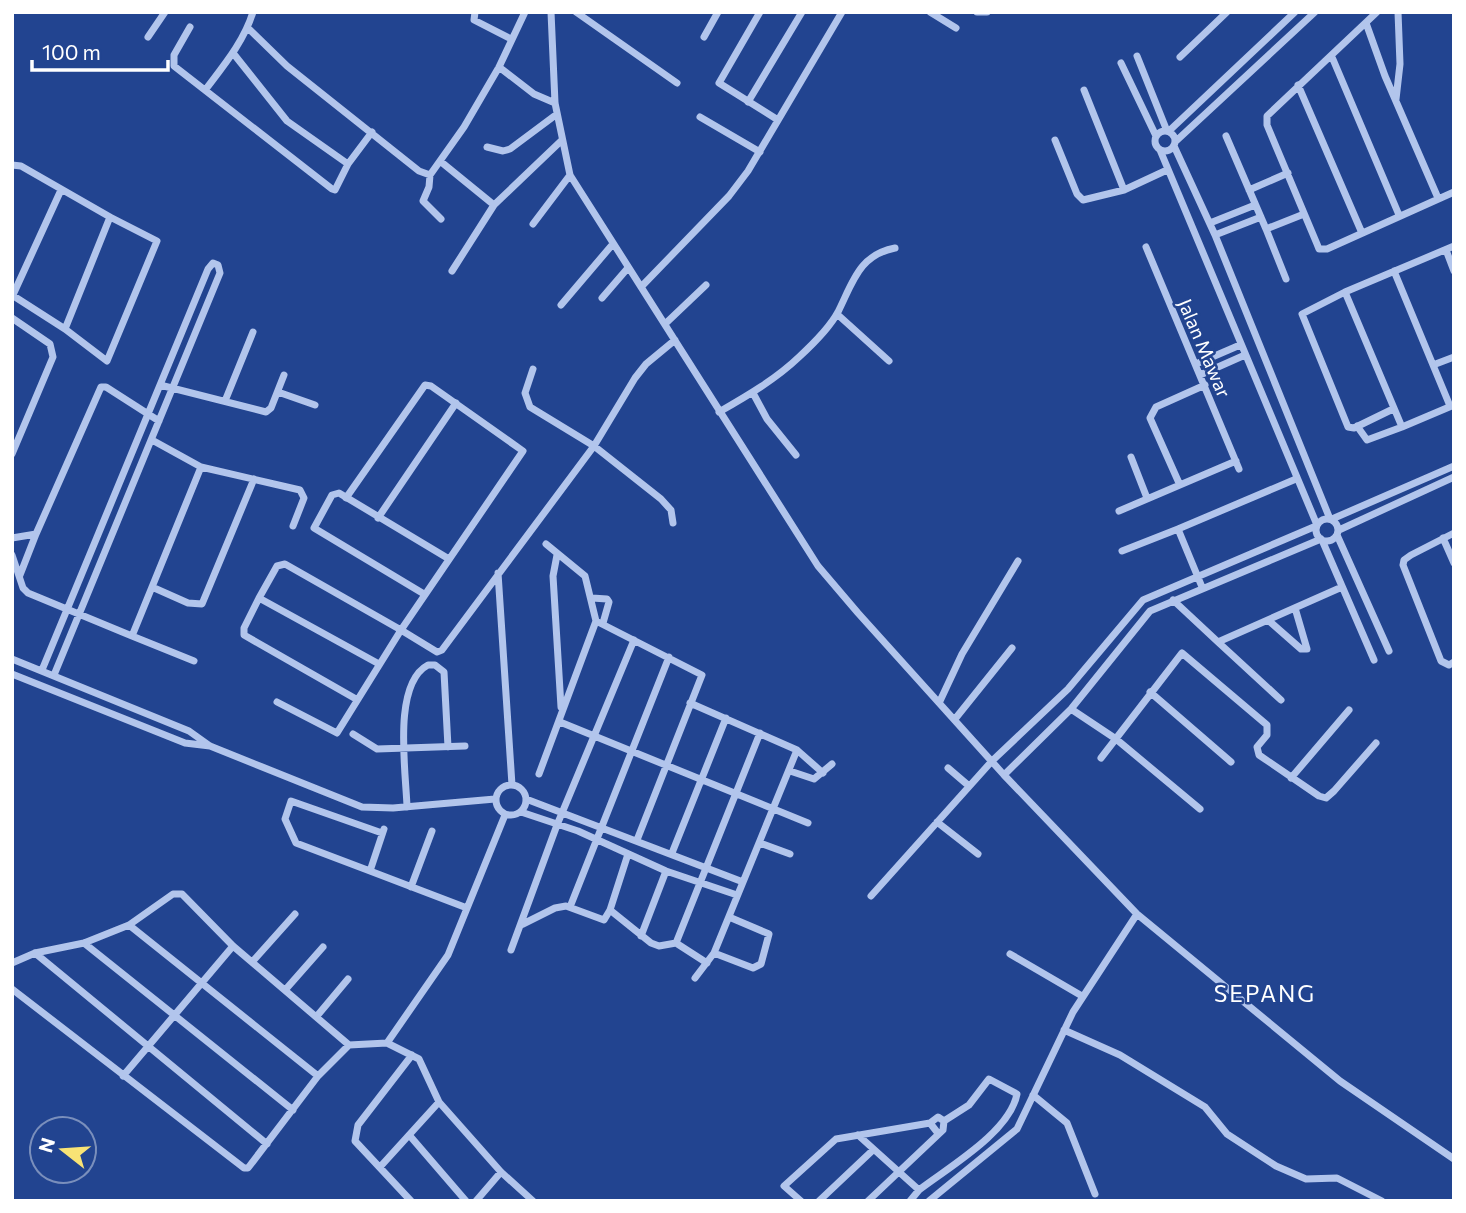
<svg xmlns="http://www.w3.org/2000/svg" width="1466" height="1213" viewBox="0 0 1466 1213" font-family="Commissioner,sans-serif">
	<style>
		.lines { fill: none; stroke-linecap: round; stroke-linejoin: round }
		.minor { stroke: #b2c5ec; stroke-width: 7 }
		.labels { text-anchor: middle; dominant-baseline: central; stroke-width: 5; stroke-linejoin: round; paint-order: stroke }
		.street-label { font-size: 19px; fill: #fff; stroke: #224490 }
		.quarter-label { font-size: 23px; letter-spacing: 2px; fill: #fff; stroke: #224490 }
	</style>
	<rect width="100%" height="100%" fill="#224490"/>
	<g class="lines">
		<path class="minor" d="M475,12L474,20L511,39
			M551,12L555,103L570,175L818,566L858,613L1004,775L1137,914L1340,1081L1454,1159
			M576,12L677,83
			M760,12L719,83L778,120
			M930,12L956,28
			M977,12H987
			M1377,12L1267,116V125L1317,244L1319,249H1327L1454,192
			M1366,23L1385,76L1438,198
			M190,27L174,55V66L332,189L335,190L348,164L372,132
			M248,28L287,66L419,171L430,175L464,127L499,67L525,12
			M148,37L165,12
			M704,37L718,12
			M233,53L287,121L348,164
			M1137,56L1167,131
			M1180,57L1227,12
			M1332,57L1399,215
			M1121,63L1156,136
			M499,67L534,94L555,103
			M1298,85L1362,233
			M206,89C225,64 244,41 253,12
			M1084,90L1124,190
			M1396,99L1400,64L1398,12
			M748,102L802,12
			M700,117L760,152
			M1155 141a10 10 0 1 1 20 0a10 10 0 1 1-20 0Z
			M1169,131L1295,12
			M1226,136L1266,229
			M1055,140L1077,194L1083,200L1124,190L1167,170
			M1175,142L1315,12
			M1174,146L1215,235L1330,519
			M487,147L503,151L510,149L557,114
			M1160,150L1317,525
			M440,161L494,205
			M12,165L21,166L110,217L65,329L12,295
			M430,175L429,187L423,201L441,219
			M1249,190L1288,173
			M1210,223L1255,205
			M533,224L570,175
			M1215,235L1261,217
			M1146,247L1239,469
			M1446,250L1454,271
			M452,271L494,205L561,141
			M1394,271L1450,406
			M1286,279L1266,229L1304,214
			M641,287L729,196L748,171L842,12
			M1345,292L1402,427L1454,405
			M12,297L61,190
			M602,298L627,269
			M561,305L612,245
			M837,314L889,361
			M12,318L50,344L53,357L12,454
			M665,324L706,285
			M65,329L107,361L157,241L110,217
			M1196,364L1240,345
			M1433,365L1454,357
			M533,369L525,393L530,407L594,446L661,499L671,510L673,523
			M1200,375L1245,355
			M160,385L266,412L271,408L284,375
			M278,392L315,405
			M753,393L767,419L796,455
			M225,401L253,332
			M1393,409L1354,428L1348,427L1302,314L1345,292L1454,246
			M719,412C747,396 776,379 799,357C812,345 830,327 838,312C853,282 859,255 895,248
			M1357,426L1367,440L1402,427
			M152,440L201,467
			M1131,457L1147,498
			M1179,483L1150,418L1156,407L1205,385
			M346,498L425,385L431,386L523,451L401,630L285,564L277,566L259,598L379,664
			M1119,511L1236,461
			M378,518L456,403
			M1316 530a11 11 0 1 1 22 0a11 11 0 1 1-22 0Z
			M1332,519L1454,466
			M1339,530L1454,477
			M1454,533L1411,555L1404,560L1403,565L1441,661L1449,665L1454,662
			M1337,535L1389,651
			M12,538L36,534L101,387H106L159,421
			M1443,538L1454,563
			M1322,540L1374,660
			M1122,551L1178,529
			M12,555L23,588L28,593L132,636L201,467L300,490L304,498L293,526
			M557,555L553,576L561,707
			M498,573L512,785
			M20,575L36,534
			M152,587L188,603L202,604L254,479
			M1202,587L1178,529L1296,479
			M424,594L314,528L332,495L339,493L449,559
			M259,598L244,628V635L356,699
			M592,598L607,599L609,602L603,623
			M1173,600L1218,642L1342,587
			M1295,608L1307,649
			M1268,620L1301,649H1307
			M596,621L702,675L637,840
			M132,636L194,661
			M1218,642L1281,700
			M12,659L189,731L210,746L362,807L393,808L495,799
			M42,670L208,269L213,263L218,265L220,273L54,675
			M12,674L185,743L210,746
			M1150,692L1231,762
			M940,701L962,654L1018,561
			M277,702L337,733L401,630L437,652L442,650L594,446L635,378L646,364L675,340
			M690,703L797,750L823,773
			M1071,709L1116,739L1200,809
			M955,719L1012,648
			M560,722L808,823
			M353,734L377,749L465,746
			M1101,758L1182,653L1267,725V735L1257,747L1259,755L1319,796L1326,798L1334,791L1376,743
			M948,768L969,786
			M790,771L814,779L832,764
			M539,774L596,621L585,576L546,544
			M1004,775L1071,709L1150,611L1321,539
			M1291,778L1349,710
			M496 800a15 15 0 1 1 30 0a15 15 0 1 1-30 0Z
			M526,799L743,882
			M407,807C406,772 392,684 428,665H435L444,672L448,747
			M521,812L578,831L666,871L737,895
			M937,822L978,854
			M382,833L291,801L285,819L296,843L370,871L384,829
			M760,843L790,854
			M672,853L726,718
			M370,871L467,908
			M411,887L432,831
			M871,896L992,761L1068,689L1143,600L1316,526
			M570,907L669,657
			M610,910L651,943L659,946L676,943L707,963
			M523,924L555,908L566,906L604,920L610,910L628,854
			M129,925L318,1076
			M641,936L666,871
			M84,943L293,1110
			M676,943L760,733
			M511,950L557,825L634,640
			M35,953L267,1144
			M714,953L753,968L761,964L769,934L729,917
			M1010,954L1082,996
			M253,961L295,914
			M12,963L35,953L84,943L129,925L173,894H182L233,946L349,1045
			M695,978L714,953L797,750
			M12,989L244,1168H248L318,1076L349,1045L387,1043L419,1059L439,1102L501,1172L533,1201
			M286,989L323,947
			M317,1016L348,979
			M1064,1030L1120,1055L1205,1107L1227,1134L1276,1166L1306,1179L1337,1178L1382,1201
			M387,1043L448,955L505,815
			M123,1076L233,946
			M1033,1095L1067,1123L1095,1194
			M858,1135L919,1190
			M410,1136L466,1201
			M380,1167L439,1102
			M411,1201L355,1141L358,1125L412,1055
			M476,1201L501,1172
			M801,1201L784,1186L836,1139L930,1123
			M819,1201L873,1150
			M868,1201L943,1130L944,1121L938,1117L930,1123L937,1132
			M910,1201L919,1190C949,1167 1010,1132 1017,1094L989,1079L969,1105L944,1121
			M929,1201L1017,1129L1073,1012L1137,914"/>
	</g>
	<g class="labels">
		<g class="street-label">
			<text transform="translate(1205 348) rotate(67)">Jalan Mawar</text>
		</g>
		<g class="quarter-label">
			<text x="1265" y="993">SEPANG</text>
		</g>
	</g>
	<rect width="1466" height="1213" fill="none" stroke="#ffffff" stroke-width="28"/>
	<g transform="translate(63 1150) rotate(287)"><circle r="33" fill="#224490" stroke="#7a8fbc" stroke-width="2"/>
	<path d="M0-5L12 26L0 18L-12 26Z" fill="#f8e375"/>
	<text y="-10" font-size="19" font-weight="bold" text-anchor="middle" fill="#ffffff">N</text>
	</g>
	<path d="M32 60v10h136v-10" fill="none" stroke="#ffffff" stroke-width="3.5"/>
	<text x="42" y="60" font-size="21" fill="#ffffff" stroke="#224490" stroke-width="5" paint-order="stroke">100 m</text>
</svg>
